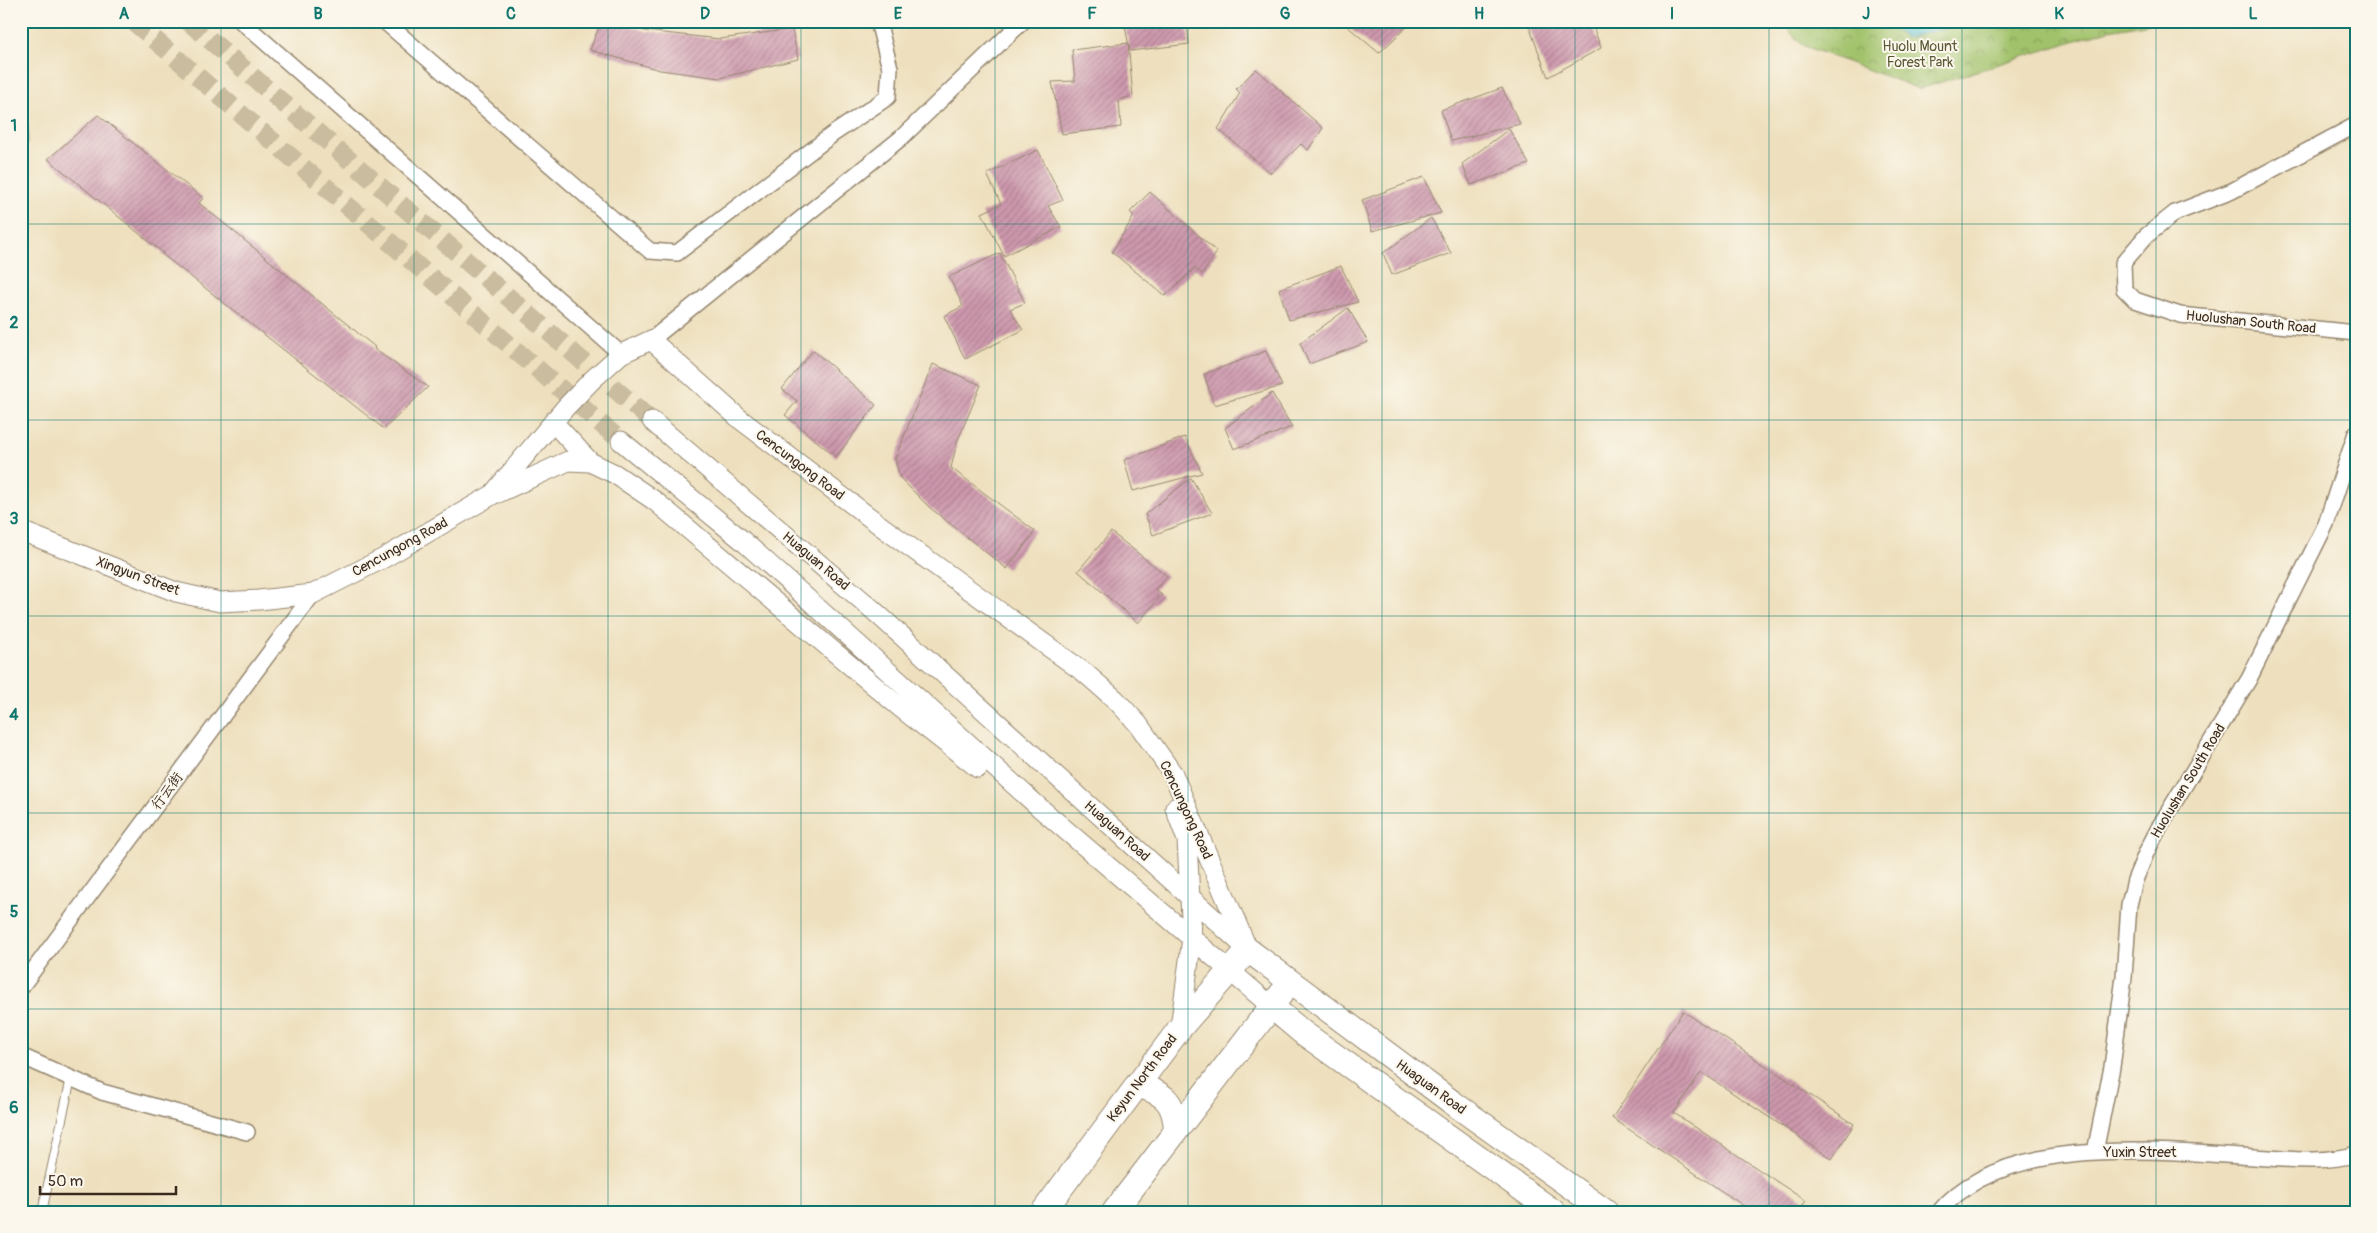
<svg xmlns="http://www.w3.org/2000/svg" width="2377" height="1233" viewBox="0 0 2377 1233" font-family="Pangolin,'LXGW WenKai TC',sans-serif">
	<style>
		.park { fill: url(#park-crowns); stroke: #6e7644 }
		.water { fill: url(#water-rules); stroke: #4b7879 }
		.building { fill: url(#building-hatch) }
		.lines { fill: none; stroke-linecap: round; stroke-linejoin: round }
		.tertiary-tunnel { stroke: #cabc9e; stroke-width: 19; stroke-dasharray: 19 9; stroke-linecap: butt }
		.service-casing { stroke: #94856e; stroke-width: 10 }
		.minor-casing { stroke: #94856e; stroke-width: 18 }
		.tertiary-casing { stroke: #94856e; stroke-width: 21 }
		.primary-casing { stroke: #94856e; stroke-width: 26 }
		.service { stroke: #fff; stroke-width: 8 }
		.minor { stroke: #fff; stroke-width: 15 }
		.tertiary { stroke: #fff; stroke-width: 19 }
		.primary { stroke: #fff; stroke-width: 24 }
		.grid { fill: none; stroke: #0f766e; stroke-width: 1; stroke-opacity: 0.55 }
		.labels { text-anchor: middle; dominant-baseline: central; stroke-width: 4; stroke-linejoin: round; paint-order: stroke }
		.park-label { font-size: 14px; fill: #5a5835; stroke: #fbf7ec }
		.street-label { font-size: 14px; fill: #3b2a1e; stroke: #fbf7ec }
		.neatline { fill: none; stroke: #0f766e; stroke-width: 2 }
		.grid-label { font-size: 16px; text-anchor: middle; font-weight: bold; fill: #0f766e }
	</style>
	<defs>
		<pattern id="park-crowns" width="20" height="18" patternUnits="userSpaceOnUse" patternTransform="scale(1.25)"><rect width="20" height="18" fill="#a1c26b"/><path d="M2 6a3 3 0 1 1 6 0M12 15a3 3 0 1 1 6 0" fill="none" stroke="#849e57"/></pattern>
		<pattern id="water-rules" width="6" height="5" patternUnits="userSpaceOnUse" patternTransform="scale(1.25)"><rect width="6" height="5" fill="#5bc6d4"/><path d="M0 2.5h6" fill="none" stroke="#4ca1ab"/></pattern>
		<pattern id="building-hatch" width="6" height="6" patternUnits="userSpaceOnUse" patternTransform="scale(1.25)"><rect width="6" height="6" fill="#cd98ad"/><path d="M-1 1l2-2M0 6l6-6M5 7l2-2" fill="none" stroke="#a87c8c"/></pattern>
	</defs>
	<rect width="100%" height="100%" fill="#fbf7ec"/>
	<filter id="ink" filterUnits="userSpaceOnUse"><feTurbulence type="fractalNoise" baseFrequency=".02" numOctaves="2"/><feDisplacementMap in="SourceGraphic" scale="10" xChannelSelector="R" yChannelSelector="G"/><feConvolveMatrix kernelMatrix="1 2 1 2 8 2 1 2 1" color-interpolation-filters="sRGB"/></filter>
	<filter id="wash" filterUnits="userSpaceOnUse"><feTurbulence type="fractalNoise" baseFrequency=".0096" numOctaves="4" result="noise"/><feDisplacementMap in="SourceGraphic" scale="20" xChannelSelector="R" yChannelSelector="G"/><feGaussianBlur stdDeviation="1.12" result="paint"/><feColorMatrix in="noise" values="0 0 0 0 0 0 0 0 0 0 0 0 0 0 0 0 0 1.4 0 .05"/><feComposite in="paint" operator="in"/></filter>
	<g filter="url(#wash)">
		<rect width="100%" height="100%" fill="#eee0be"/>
		<path class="park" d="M1780,21H2162L2109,30L1919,89L1802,45Z
			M21,103C29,119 32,141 21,156Z"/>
		<path class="water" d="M1882,21H1976L1906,38Z"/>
		<g id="blocks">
			<path class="building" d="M601,21H617L645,31L720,39L792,29L798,59L720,78L660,70L590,50Z
				M1124,21H1187L1189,44L1130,51Z
				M1341,21H1413L1379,53Z
				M1527,21H1591L1601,48L1548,77Z
				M1128,43L1133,96L1119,100L1121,127L1062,134L1052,82L1075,81L1072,50Z
				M1256,69L1323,128L1308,150L1301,144L1271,173L1218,129L1240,93L1236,89Z
				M1502,88L1520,124L1451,141L1441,110Z
				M98,115L203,198L199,203L375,347L374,349L428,387L384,429L162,254L163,253L48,159Z
				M1509,129L1529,164L1471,185L1462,164Z
				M1038,150L1063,200L1048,206L1061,227L1004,256L982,213L1001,204L987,174Z
				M1424,177L1441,213L1372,231L1362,200Z
				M1150,192L1217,252L1202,274L1195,268L1165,296L1112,252L1134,216L1130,212Z
				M1431,218L1451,253L1392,275L1383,253Z
				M1000,253L1025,303L1010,309L1023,330L965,359L944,316L963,306L949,277Z
				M1341,266L1358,302L1289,320L1279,289Z
				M1348,308L1368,342L1309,364L1300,343Z
				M813,350L876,405L836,457L785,415L797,401L782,389Z
				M1266,351L1282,386L1214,405L1204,374Z
				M933,364L981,385L957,442L951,468L1035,531L1007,569L929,507L900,478L895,459Z
				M1272,393L1292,427L1234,449L1225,428Z
				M1185,437L1202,473L1133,491L1124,460Z
				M1191,478L1212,513L1153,535L1145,514Z
				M1111,532L1167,576L1155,590L1162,595L1138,623L1078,571Z
				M1683,1011L1854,1124L1832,1159L1701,1072L1674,1113L1806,1201L1798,1212H1753L1612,1118Z"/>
		</g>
	</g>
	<g filter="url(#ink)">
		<use href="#blocks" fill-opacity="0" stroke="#94856e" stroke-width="1"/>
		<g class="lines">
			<path class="tertiary-tunnel" d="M133,21L621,441
				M188,21L652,421"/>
			<defs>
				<path id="service" d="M42,1212L71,1078"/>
				<path id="minor" d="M241,21L621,354
					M384,21L650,251L677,253L833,134L888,97L890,68L878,21
					M2356,125L2232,191L2175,213L2146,236L2123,263L2124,289L2135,300L2180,315L2356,333
					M651,340L901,138L1023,21
					M21,987L313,594
					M21,1056L102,1092L247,1132
					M2095,1152L2112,1067L2124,977L2129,905L2135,880L2147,851L2161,824L2249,679L2326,524L2356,433
					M1939,1212C2003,1133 2163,1151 2254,1157C2286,1159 2324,1164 2356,1154"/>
				<path id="tertiary" d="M652,421L872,609L1244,946
					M553,422L590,462L615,474L655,501L902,709L978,768
					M621,441L742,540L1040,808L1271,1006
					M498,493L568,461L590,462
					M21,531L176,592L220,602L259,600L313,594L384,558L492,495L565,408L592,380L621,354L651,340L741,420L885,529L1085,673L1116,700L1138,724L1173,774L1248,950
					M1175,808L1187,840L1192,938L1180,1028"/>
				<path id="primary" d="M1271,1006L1302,1032L1554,1212
					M1137,1085C1164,1093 1175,1101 1176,1131
					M1043,1212L1180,1028L1248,950L1453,1103L1606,1212
					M1114,1212L1281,994"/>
			</defs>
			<use href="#service" class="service-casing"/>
			<use href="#minor" class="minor-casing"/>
			<use href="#tertiary" class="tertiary-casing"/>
			<use href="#primary" class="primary-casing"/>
			<use href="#service" class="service"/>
			<use href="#minor" class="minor"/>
			<use href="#tertiary" class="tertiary"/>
			<use href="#primary" class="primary"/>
		</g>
	</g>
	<path class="grid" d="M221,21V1212M414,21V1212M608,21V1212M801,21V1212M995,21V1212M1188,21V1212M1382,21V1212M1575,21V1212M1769,21V1212M1962,21V1212M2156,21V1212M21,224H2356M21,420H2356M21,616H2356M21,813H2356M21,1009H2356"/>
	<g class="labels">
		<g class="park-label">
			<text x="1920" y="46">Huolu Mount<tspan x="1920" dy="16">Forest Park</tspan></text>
		</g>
		<g class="street-label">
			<text transform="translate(2251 322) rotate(6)">Huolushan South Road</text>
			<text transform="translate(800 465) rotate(37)">Cencungong Road</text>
			<text transform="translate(400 547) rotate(-29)">Cencungong Road</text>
			<text transform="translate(816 561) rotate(40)">Huaguan Road</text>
			<text transform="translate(138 576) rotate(20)">Xingyun Street</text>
			<text transform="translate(2188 781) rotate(-59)">Huolushan South Road</text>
			<text transform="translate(167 791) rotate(-53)">行云街</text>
			<text transform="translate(1186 810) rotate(65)">Cencungong Road</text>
			<text transform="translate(1117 831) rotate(42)">Huaguan Road</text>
			<text transform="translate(1142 1078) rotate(-53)">Keyun North Road</text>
			<text transform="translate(1431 1087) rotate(36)">Huaguan Road</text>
			<text x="2140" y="1152">Yuxin Street</text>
		</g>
	</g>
	<rect width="2377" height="1233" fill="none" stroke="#fbf7ec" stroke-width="55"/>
	<path d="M40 1186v8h136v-8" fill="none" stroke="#3b2a1e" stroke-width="2.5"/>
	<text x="48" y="1186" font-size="15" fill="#3b2a1e" stroke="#fbf7ec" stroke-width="4" paint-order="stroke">50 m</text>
	<rect x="28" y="28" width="2322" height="1178" class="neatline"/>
	<g class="grid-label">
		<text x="124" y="19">A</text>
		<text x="318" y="19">B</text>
		<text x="511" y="19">C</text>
		<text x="705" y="19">D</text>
		<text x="898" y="19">E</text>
		<text x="1092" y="19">F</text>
		<text x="1285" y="19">G</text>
		<text x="1479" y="19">H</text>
		<text x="1672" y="19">I</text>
		<text x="1866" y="19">J</text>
		<text x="2059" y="19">K</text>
		<text x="2253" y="19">L</text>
		<text x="14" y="131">1</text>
		<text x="14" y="328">2</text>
		<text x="14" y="524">3</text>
		<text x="14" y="720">4</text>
		<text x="14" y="917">5</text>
		<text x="14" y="1113">6</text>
	</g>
</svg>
